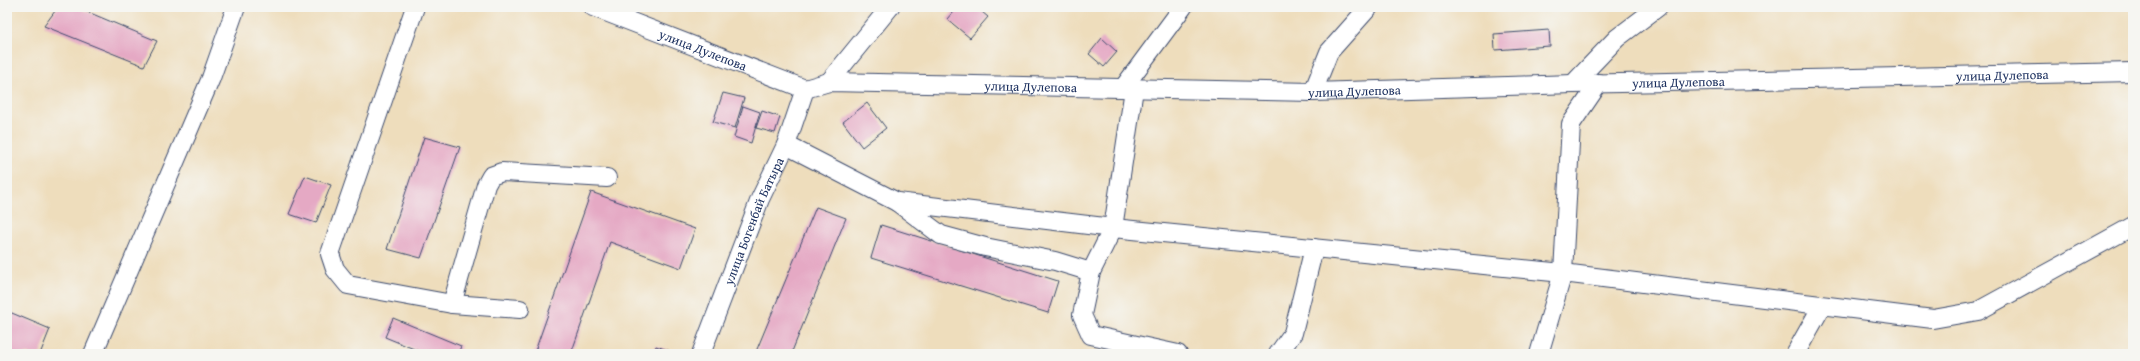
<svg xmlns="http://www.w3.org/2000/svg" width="2140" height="361" viewBox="0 0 2140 361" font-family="'Gentium Book Plus',serif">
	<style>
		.building { fill: #e5a9c4 }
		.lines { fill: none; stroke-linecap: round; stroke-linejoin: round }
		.minor-casing { stroke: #3b496c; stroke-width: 20 }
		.minor { stroke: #fff; stroke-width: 18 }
		.labels { text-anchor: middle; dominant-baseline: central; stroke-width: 3; stroke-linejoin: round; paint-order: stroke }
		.street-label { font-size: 13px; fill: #1b2f5e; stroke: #f6f6f2 }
	</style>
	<rect width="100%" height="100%" fill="#f6f6f2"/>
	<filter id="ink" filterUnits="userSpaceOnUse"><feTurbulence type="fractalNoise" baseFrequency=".025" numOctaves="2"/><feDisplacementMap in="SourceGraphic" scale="8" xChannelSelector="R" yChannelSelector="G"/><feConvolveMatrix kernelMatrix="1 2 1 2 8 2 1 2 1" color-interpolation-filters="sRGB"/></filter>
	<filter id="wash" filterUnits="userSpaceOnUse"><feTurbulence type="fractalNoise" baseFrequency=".012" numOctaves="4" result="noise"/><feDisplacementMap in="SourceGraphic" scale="16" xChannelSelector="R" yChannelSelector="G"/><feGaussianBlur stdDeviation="0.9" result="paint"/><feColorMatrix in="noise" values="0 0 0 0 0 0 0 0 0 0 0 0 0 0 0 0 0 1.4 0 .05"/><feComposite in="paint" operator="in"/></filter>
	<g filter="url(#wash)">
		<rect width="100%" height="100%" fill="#eeddbc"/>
		<g id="blocks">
			<path class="building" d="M58,7H76L157,41L144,66L44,26Z
				M957,7H976L988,17L970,38L947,19Z
				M1549,30L1550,46L1495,50L1494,34Z
				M1102,38L1117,52L1104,67L1089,54Z
				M723,93L744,98L735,128L713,122Z
				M867,103L886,128L862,147L843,122Z
				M743,106L760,112L751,143L734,137Z
				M762,111L780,117L775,133L756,128Z
				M424,137L460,147L421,258L387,249Z
				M305,176L331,185L316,223L289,214Z
				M591,192L695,229L681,268L610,242L571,354H534Z
				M816,207L846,218L791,354H755Z
				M881,225L1058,281L1048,313L871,258Z
				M7,311L50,329L40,354H7Z
				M393,318L461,346L458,354H426L385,337Z
				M656,346L679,354H653Z"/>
		</g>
	</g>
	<g filter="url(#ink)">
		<use href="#blocks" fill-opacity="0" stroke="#3b496c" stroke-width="1"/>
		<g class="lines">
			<defs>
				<g id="minor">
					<path d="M415,7L330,254L335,269L348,285L452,304L520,309"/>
					<path id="s1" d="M593,7L805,89L829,82L1313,92L1573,84L2133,72"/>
					<path d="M829,82L890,7"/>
					<path d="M1573,84L1617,38L1658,7"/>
					<path d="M1123,88L1183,7"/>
					<path d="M1134,89L1113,228L1091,272L1082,315L1091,335L1178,354"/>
					<path d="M1313,92L1329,52L1369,7"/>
					<path d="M786,145L897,202L1113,228L1563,273L1933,319L1978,311L2133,226"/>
					<path d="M897,202L941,235L985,247L1055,261L1091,272"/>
					<path d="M452,304L486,185L491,176L502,172L607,178"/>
					<path d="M93,354L211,78L236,7"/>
					<path id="s2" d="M701,354L760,199L786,145L805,89"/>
					<path d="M1278,354L1293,333L1314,248"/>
					<path d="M1539,354L1563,273L1571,124L1599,83"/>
					<path d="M1795,354L1822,306"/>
				</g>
			</defs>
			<use href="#minor" class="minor-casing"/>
			<use href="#minor" class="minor"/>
		</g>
	</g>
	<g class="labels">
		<g class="street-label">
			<text stroke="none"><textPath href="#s1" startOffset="118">улица Дулепова</textPath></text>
			<text stroke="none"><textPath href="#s1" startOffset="1426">улица Дулепова</textPath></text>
			<text stroke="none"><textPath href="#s1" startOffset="1102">улица Дулепова</textPath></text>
			<text stroke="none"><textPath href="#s1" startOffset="454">улица Дулепова</textPath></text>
			<text stroke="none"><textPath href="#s1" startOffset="778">улица Дулепова</textPath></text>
			<text stroke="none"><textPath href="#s2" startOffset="143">улица Богенбай Батыра</textPath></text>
		</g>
	</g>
	<rect width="2140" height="361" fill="none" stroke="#f6f6f2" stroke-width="24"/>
</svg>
